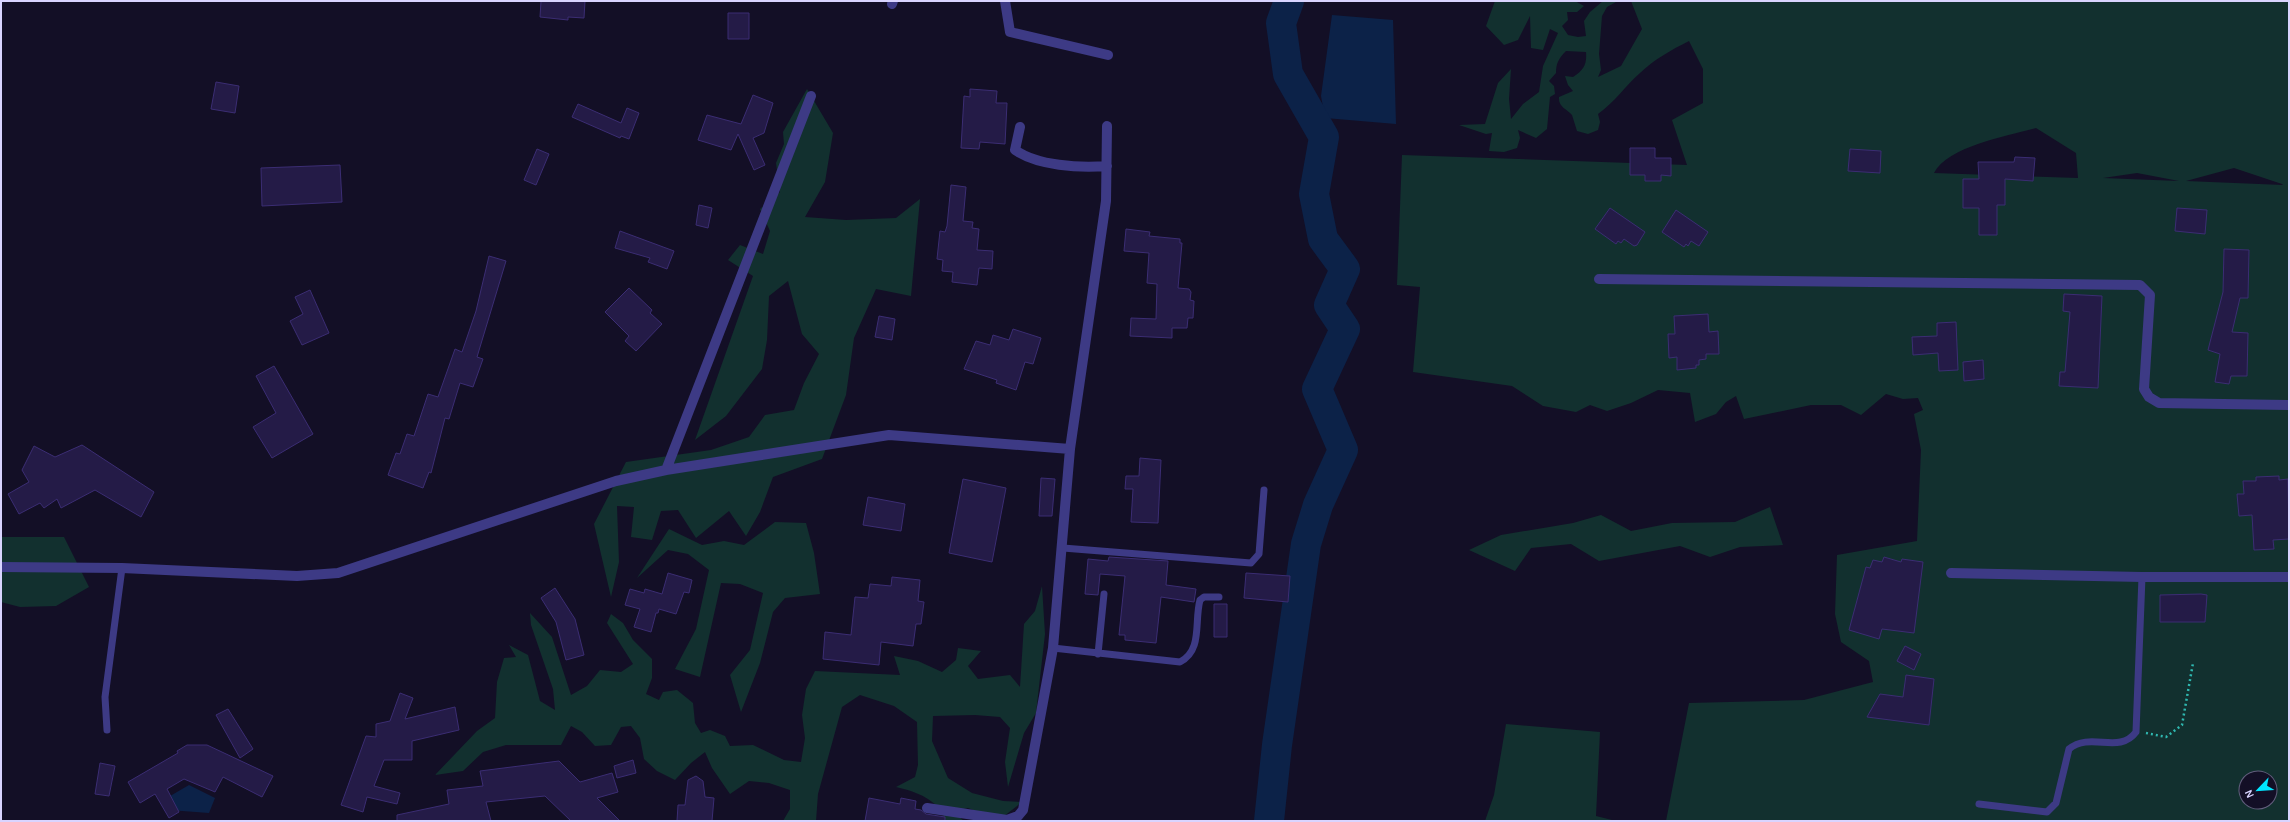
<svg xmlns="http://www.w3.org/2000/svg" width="2290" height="822" viewBox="0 0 2290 822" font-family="Karla,sans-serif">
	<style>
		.green { fill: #12302f; fill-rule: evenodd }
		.water { fill: #0c2248 }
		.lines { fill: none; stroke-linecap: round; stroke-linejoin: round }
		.river { stroke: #0c2248; stroke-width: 30 }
		.building { fill: #241b47; stroke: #3b2d73 }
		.path { stroke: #2fb8b0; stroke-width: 2.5; stroke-dasharray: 2 3; stroke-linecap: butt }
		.lane { stroke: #3d3a85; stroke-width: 7 }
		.street { stroke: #3d3a85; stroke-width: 10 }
	</style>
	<rect width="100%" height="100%" fill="#130f26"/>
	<path class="green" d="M1495,1H1575L1584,6L1577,12H1567L1568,20L1562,26L1568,35L1578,37L1586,36L1584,21L1590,12L1603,1L1616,2L1607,7L1602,16L1599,54L1601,70L1598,77L1621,66L1642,29L1631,1H2289V821H1666L1689,703L1804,700L1873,682L1869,661L1841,642L1835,614L1837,555L1917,541L1921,450L1914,414L1923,410L1918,398L1903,399L1886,394L1861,415L1841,405H1811L1744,419L1736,396L1726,402L1716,414L1695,422L1690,393L1658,390L1631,403L1607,411L1590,405L1576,412L1543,406L1512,386L1413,372L1420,287L1397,285L1402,155L1687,165L1672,120L1703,103V69L1689,41C1671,50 1655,59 1640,73C1625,86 1615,102 1598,114L1600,122L1598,130L1588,134L1577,131L1572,115C1567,109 1558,107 1559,97L1573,91L1568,85L1565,76L1573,77C1584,70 1587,64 1586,52L1566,51C1559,58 1556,63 1556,73L1549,81L1554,86L1555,94L1550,97L1547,129L1536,138L1518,130L1520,138L1517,148L1504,152L1489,151L1492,133L1486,134L1459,125L1485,124L1498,83L1511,69L1509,99L1511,119L1523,104L1539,92L1543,66L1558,33L1550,29L1543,50L1531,48L1530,16L1518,40L1504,45L1486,26ZM2036,128L2076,153L2078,178L1934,173C1948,146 2009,136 2036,128ZM2234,168L2282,184L2283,185L2186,181ZM2137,173L2179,181L2103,178ZM2246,778H2270V802H2246Z
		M807,89L833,133L825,182L805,217L846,220L896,218L920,199L911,296L876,289L854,338L846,395L822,459L773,477L760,512L746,536L729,511L696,538L678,510L661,511L652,540L631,537L634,507L617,506L619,562L611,597L594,524L626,462L711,450L749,437L765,415L794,410L804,383L819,354L802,334L788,281L769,296L767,340L762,369L726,416L695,440L753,276L728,260L740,245L763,254L770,231L760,209L780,192L776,163L784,144L783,132Z
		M1770,507L1783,545L1740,547L1710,557L1680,546L1599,561L1571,544L1531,548L1515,571L1469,550L1501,535L1573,523L1601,515L1631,531L1672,523L1735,522Z
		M775,522L806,523L814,553L820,594L785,598L773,612L760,663L741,712L730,675L750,650L763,593L740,584L721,583L700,677L675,669L696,629L709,570L688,554L668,550L637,578L669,529L702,545L724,541L744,545Z
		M1,537H64L89,587L56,606L20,607L1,602Z
		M1042,586L1045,634L1036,713L1024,733L1008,787L1005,762L1010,728L1000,717L975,715L933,716L932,741L948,778L972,793L1003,801L1022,802L999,820L968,808L952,811L964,821H946C938,799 917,792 896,787L915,777L918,765L917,722L894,706L860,695L842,707L818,794L816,821H783L790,809V790L769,783L749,781L730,794L712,768L705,752L691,763L675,780L657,771L644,759L640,738L631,726L621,727L611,745L595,746L582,732L571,726L561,745H506L483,752L463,771L435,775L477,731L495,718L497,682L504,658L516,657L509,645L528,655L540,701L555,710L553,689L531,625L530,613L552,637L571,695L587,686L600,670L621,672L633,664L607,623L611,614L623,623L633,640L652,659V678L646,694L659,700L663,692L677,690L693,703L695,723L701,733L710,730L725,736L730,746L753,745L784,760L801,762L805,738L802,715L806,689L815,671L900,675L894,656L918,661L942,672L956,660L958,648L981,651L968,666L978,679L1010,675L1020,687L1024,624L1035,611Z
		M1506,724L1600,732L1596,816L1616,821H1485L1494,795Z"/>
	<path class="water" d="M1332,15L1393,20L1396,124L1325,118L1321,96Z
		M189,785L215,798L209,813L169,810L165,799Z"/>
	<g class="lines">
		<path class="river" d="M1269,821L1277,745L1306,544L1318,505L1343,450L1317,389L1345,329L1329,305L1345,269L1323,239L1314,194L1324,137L1288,74L1281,23L1289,1"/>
	</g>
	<path class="building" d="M541,1H585L584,18L568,17V20L540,17Z
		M728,13H749V39H728Z
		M216,82L239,86L235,113L211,109Z
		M970,89L997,91L996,103H1007L1005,144L980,142L979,149L961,148L964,96L970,97Z
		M753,95L773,103L764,133L753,138L765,165L754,170L738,134L731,150L698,140L707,115L741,124Z
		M578,104L621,123L627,108L639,113L629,139L621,136L620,138L572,117Z
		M1630,148H1655V158H1671V176L1661,175V181H1645V175H1630Z
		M537,149L549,154L536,185L524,180Z
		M1850,149L1881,151L1880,173L1848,171Z
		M2015,157L2035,158L2033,181L2005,179V205H1997V235H1979V208H1963V179H1979L1978,162H2014Z
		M340,165L342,202L262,206L261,168Z
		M951,185L966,187L963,221L973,222L972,228L979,229L977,250L993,251L992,269L979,268L977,285L952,282L953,272L942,271L943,260L937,259L940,231L945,232L947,226Z
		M699,205L712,208L708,228L696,225Z
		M1610,208L1645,232L1637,245L1634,246L1624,239L1621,243L1618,241L1616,244L1595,229Z
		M2177,208L2207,210L2205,234L2175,231Z
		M1676,210L1708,232L1699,246L1691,241L1688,246L1686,244L1684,247L1662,232Z
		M1126,229L1150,232L1149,236L1180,239V243H1182L1178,288L1189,289L1191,292L1190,300L1194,301L1193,318H1188L1187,328H1172V338L1130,336L1131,318L1156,319L1157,284L1147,283L1149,253L1124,251Z
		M620,231L674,251L667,269L648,262L650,258L615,248Z
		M2224,249L2249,250L2248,298H2240L2232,332L2248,333L2247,376H2231L2229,384L2215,382L2220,354L2208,350L2223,292Z
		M489,256L506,261L477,357L483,359L473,387L460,383L449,419L445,418L431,473L429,472L423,488L388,475L396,453L400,454L407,434L414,436L428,394L438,397L455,349L462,352L476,311Z
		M629,288L652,310L650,313L662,324L636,351L625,341L629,336L605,312Z
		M310,290L329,333L302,345L290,321L303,314L295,297Z
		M2064,294L2102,296L2098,388L2059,386L2060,372H2065L2070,312L2063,311Z
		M1708,314L1709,332L1718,331L1719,354H1706V359L1699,360V365H1696V368L1677,370V357L1669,358L1668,334H1675L1674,316Z
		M879,316L895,319L892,340L875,337Z
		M1956,322L1958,370L1939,371L1938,353L1913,355L1912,337L1937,336V323Z
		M1013,329L1041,338L1033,364L1025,362L1016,390L996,383L997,380L964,369L976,341L990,345L993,335L1009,340Z
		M1983,360L1984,379L1964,381L1963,362Z
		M274,366L313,434L272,458L253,427L276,413L256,376Z
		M82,445L154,492L141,517L95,490L61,508L57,499L44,508L40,503L19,514L8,494L29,482L22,470L34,446L55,457Z
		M1140,458L1161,460L1158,523L1131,522L1133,489H1125L1126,476H1139Z
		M2279,476V480L2288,479L2289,539L2273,540L2274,549L2254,550L2252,515L2239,516L2237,494H2244L2243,481H2256V477Z
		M1041,478L1055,479L1052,516H1039Z
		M963,479L1006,488L992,562L949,553Z
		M868,497L905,504L901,531L863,525Z
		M1109,557L1168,561L1166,585L1196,589L1194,602L1161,597L1156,643L1125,640V635H1119L1125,576L1100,574L1098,595L1085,594L1088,559L1108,561Z
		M1884,557L1901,562L1902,559L1923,562L1914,633L1882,629L1879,639L1849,630L1866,567L1870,568L1873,560L1882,562Z
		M668,573L692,580L689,593L684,592L676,614L659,609L658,613H656L651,632L634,627L640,609L625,605L630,589L644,593L645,589L662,594Z
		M1246,573L1290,576L1288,602L1244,598Z
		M892,577L920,580L918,601L924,602L921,624H916L913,646L881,642L879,665L823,659L825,632L851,635L855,597L868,598L870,584L891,586Z
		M555,588L575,619L584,655L566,660L556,622L541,598Z
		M2201,594L2207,595L2205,622H2160V595Z
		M1214,604H1227V637H1214Z
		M1905,646L1921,654L1914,670L1897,661Z
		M1906,675L1934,679L1929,725L1867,717L1880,694L1903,697Z
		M400,693L413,698L405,719L455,707L459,730L412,741V760H384L374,786L400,793L397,804L367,797L363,812L341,805L366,736L376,737V724L390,721Z
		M228,709L253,749L240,758L216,715Z
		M187,745H207L273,776L262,797L223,777L215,792L184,779L167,789L179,812L169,818L155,794L140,803L128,782L178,753L177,751Z
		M633,760L636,773L617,778L614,766Z
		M559,761L580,782L612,773L618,792L597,798L620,821H571L545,796L486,802L491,821H397V815L449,804L447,790L483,786L480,771Z
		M100,763L115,766L109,796L95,794Z
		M696,776L703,781L705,797L714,798L712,821H677L678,805H685L688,780Z
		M869,798L900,804L901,798L916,801L915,809L921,810L926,814L945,817V821H865Z"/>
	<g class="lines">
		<path class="path" d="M2146,733L2166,737L2182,725L2193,663"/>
		<path class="lane" d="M1063,548L1251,563L1259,554L1264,490
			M1053,648L1180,662C1203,650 1194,622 1200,600L1204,597H1219
			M1098,654L1104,594
			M107,730L105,697L122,568
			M1979,804L2047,812L2056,803L2069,749C2091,731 2119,755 2136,732L2142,577"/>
		<path class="street" d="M1005,1L1010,32L1108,55
			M892,4L893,1
			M1020,127L1015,150C1038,166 1079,168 1107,166
			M1599,279L2140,285L2150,295L2144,389L2149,397L2159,403L2289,405
			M666,470L811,96
			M1,567L122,568L297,576L338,573L616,481L666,470L889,435L1070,449
			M1951,573L2142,577H2289
			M927,808L1007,820L1018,816L1023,810L1053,648L1070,449L1106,201L1107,126"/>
	</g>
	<rect width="2290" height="822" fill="none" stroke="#d9d4ff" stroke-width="4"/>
	<g transform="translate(2258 790) rotate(245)"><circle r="19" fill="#130f26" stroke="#625e7d"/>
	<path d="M0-3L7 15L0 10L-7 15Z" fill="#00e5ff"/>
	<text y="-6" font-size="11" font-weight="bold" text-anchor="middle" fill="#d9d4ff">N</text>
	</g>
</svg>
